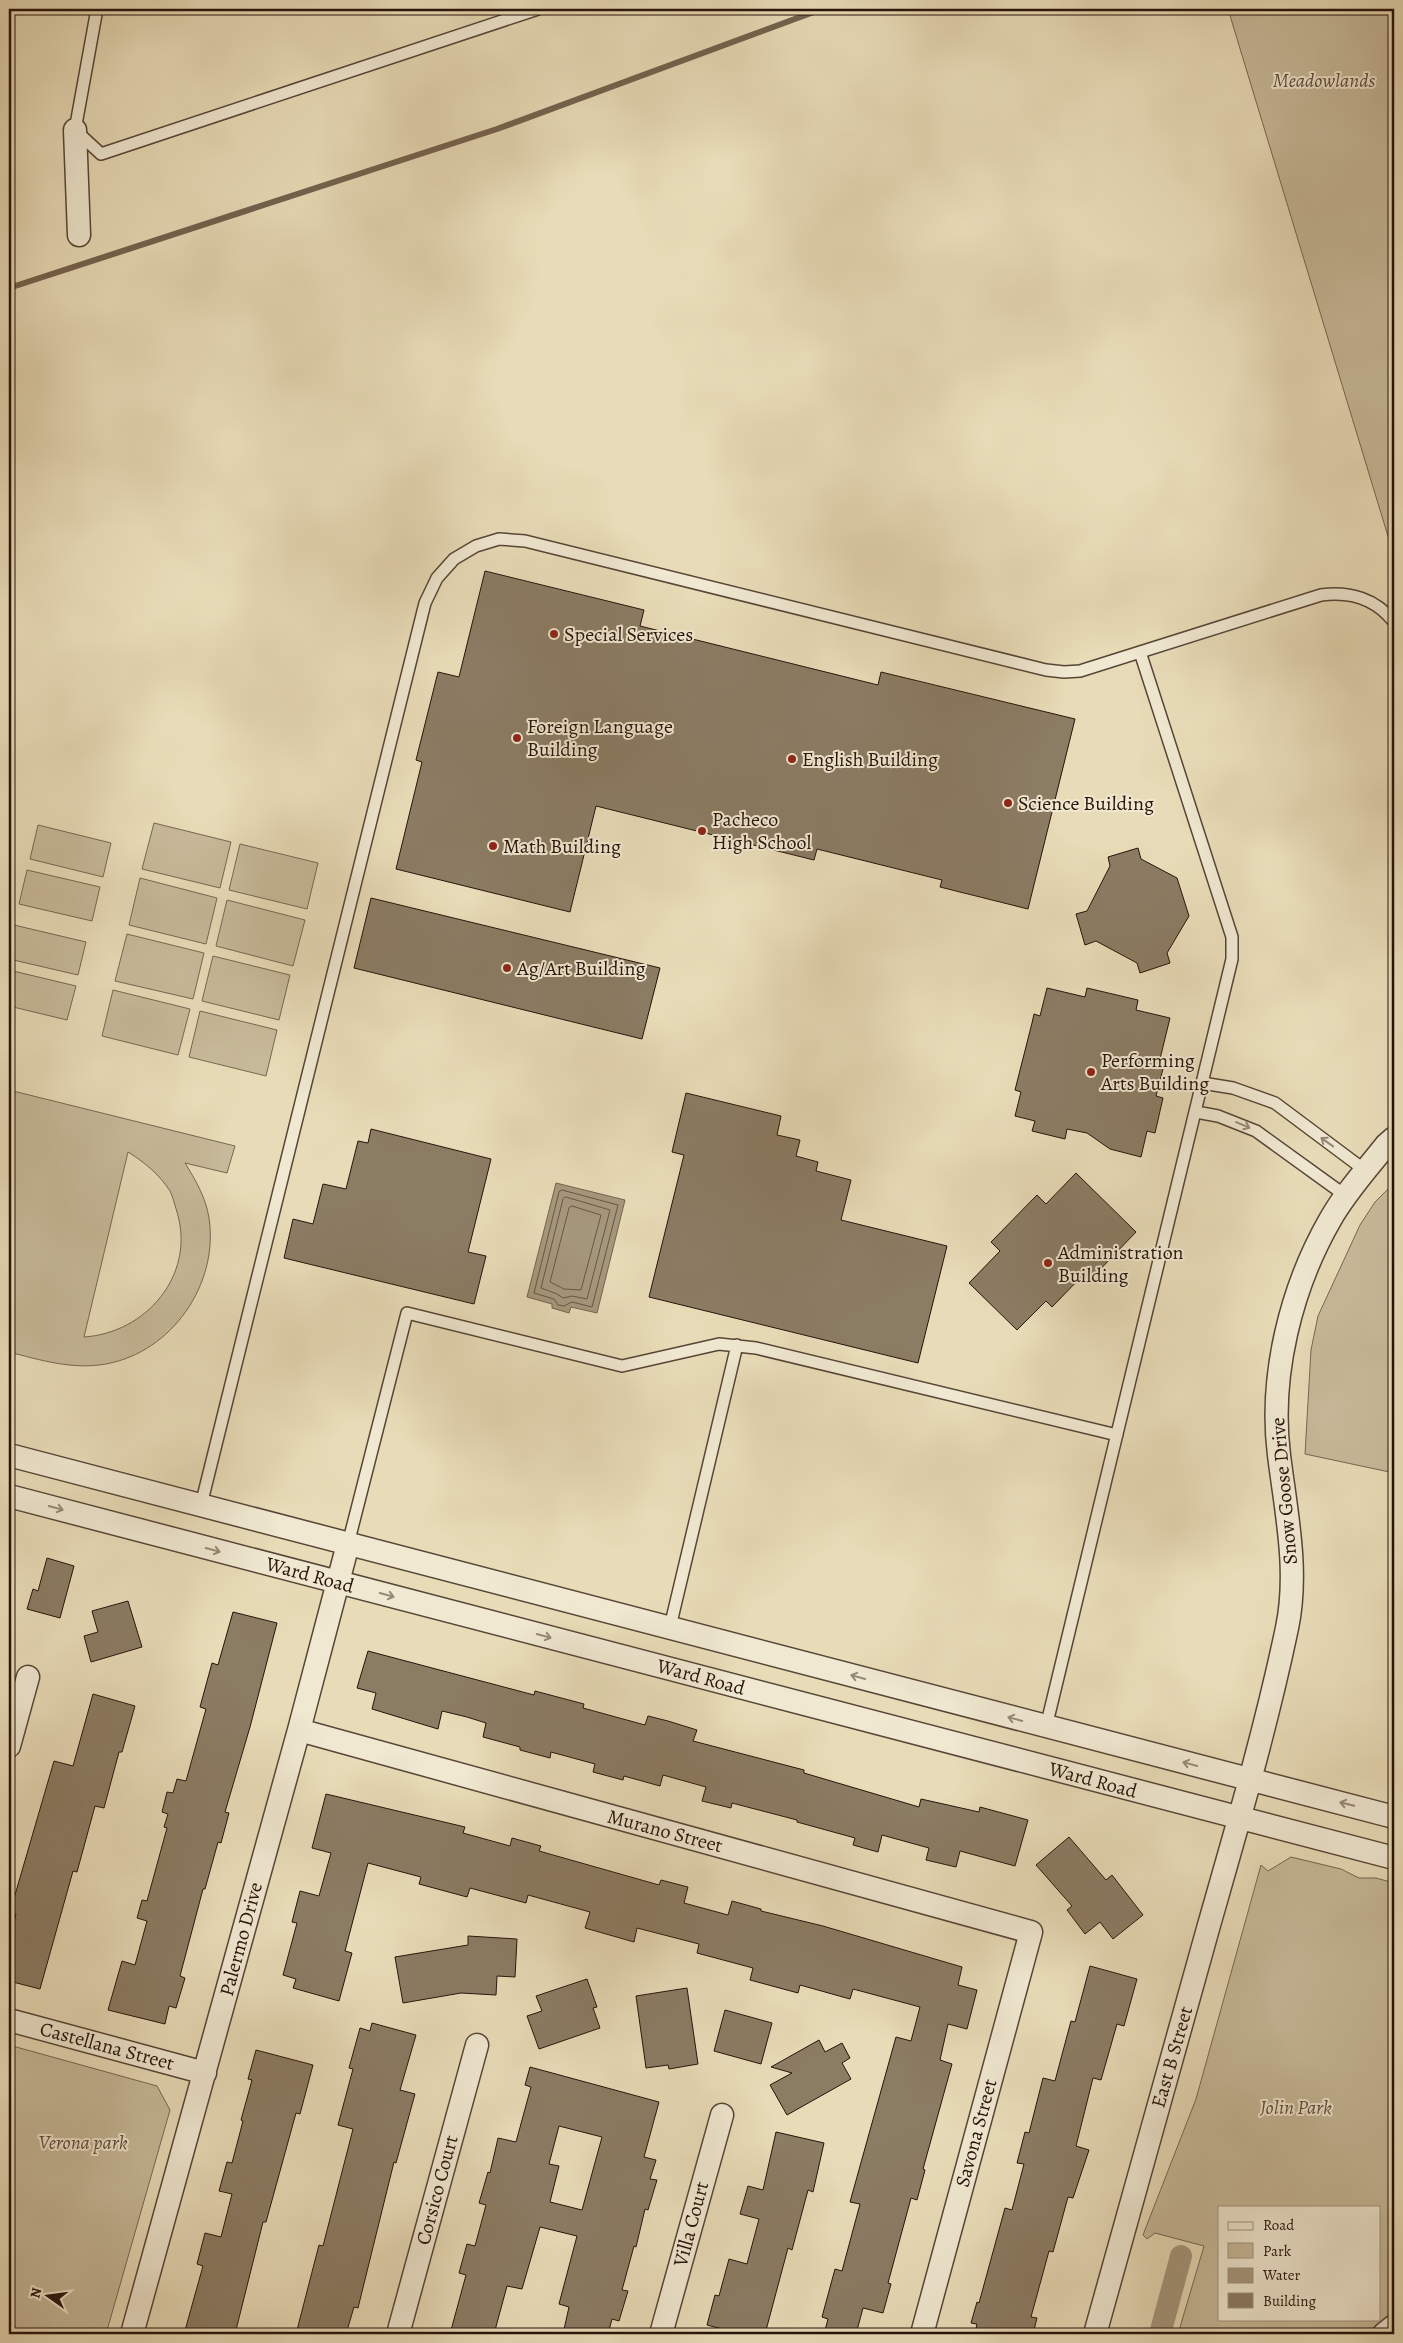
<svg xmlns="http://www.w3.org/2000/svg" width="1403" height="2343" viewBox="0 0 1403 2343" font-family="Alegreya,serif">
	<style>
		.green { fill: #c7ba9a; stroke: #776652; fill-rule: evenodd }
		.water { fill: #a6987d; stroke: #73634f }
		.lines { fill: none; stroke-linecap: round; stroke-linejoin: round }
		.shore { stroke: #665644; stroke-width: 1 }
		.stream { stroke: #73634f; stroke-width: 6 }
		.canal { stroke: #a6987d; stroke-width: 22 }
		.building { fill: #8b7c64; stroke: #27130a; fill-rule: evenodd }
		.service-casing { stroke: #574536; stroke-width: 14 }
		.minor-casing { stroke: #574536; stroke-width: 25 }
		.service { stroke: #f0e8d1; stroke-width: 11 }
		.minor { stroke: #f0e8d1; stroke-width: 22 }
		.oneway { stroke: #968877 }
		.poi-dot { fill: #8f2418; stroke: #f0e8d1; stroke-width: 2 }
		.labels { text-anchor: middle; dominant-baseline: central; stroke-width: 4; stroke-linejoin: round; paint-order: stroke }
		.park-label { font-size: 20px; font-style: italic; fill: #5f4d3c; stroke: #f0e8d1 }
		.poi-label { font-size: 20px; fill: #27130a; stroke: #f0e8d1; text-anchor: start }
		.street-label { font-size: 20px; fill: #27130a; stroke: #f0e8d1 }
	</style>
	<rect width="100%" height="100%" fill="#e8dcb8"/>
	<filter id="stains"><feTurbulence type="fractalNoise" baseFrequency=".004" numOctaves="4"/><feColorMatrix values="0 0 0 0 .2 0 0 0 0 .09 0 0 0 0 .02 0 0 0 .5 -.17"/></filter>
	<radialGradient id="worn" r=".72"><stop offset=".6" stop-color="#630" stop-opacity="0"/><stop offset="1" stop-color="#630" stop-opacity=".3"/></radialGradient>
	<path class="green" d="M1228,9H1394V556Z
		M154,823L231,842L220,888L142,869Z
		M38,825L111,843L103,877L30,859Z
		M240,844L318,863L307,909L229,890Z
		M27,870L100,887L92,921L19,904Z
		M140,878L217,898L206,944L129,925Z
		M227,900L305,920L293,966L216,946Z
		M14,925L86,942L78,975L9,959V947Z
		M127,934L204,953L193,999L115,981Z
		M213,956L290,975L279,1020L202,1001Z
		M9,970L76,986L67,1020L9,1006Z
		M113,990L190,1009L178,1055L102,1036Z
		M200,1011L277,1030L266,1076L189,1057Z
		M9,1090L235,1146L227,1173L185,1163C195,1179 206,1198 209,1218C219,1284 172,1352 106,1364C73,1370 40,1360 9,1352ZM128,1152C144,1162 159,1174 170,1191C173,1197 175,1206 177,1212C196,1275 146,1333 84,1337Z
		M1394,1183V1473L1305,1454L1311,1350L1318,1316L1360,1225L1375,1202Z
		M1291,1857L1341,1869L1359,1878H1376L1394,1883V2311L1367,2334H1178L1204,2246L1155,2233L1147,2239L1143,2235L1196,2099L1261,1865L1268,1871ZM1219,2207H1379V2319H1219Z
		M9,2045L157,2086L170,2110L106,2334H9Z"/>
	<path class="water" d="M556,1183L625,1200L597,1313L571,1307L569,1313L552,1308V1304L527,1297Z"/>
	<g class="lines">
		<path class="shore" d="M562,1190L618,1205L592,1307L572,1302L564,1306L558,1305L554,1299L534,1293L559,1192Z
			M566,1197L610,1210L587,1299L572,1296L563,1298L557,1294L541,1288L563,1199Z
			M572,1206L601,1215L581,1290L564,1289L550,1282L569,1208Z"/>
		<path class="stream" d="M9,288L497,129L822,9"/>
		<path class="canal" d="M1160,2334L1181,2256"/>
	</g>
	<path class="building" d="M485,571L644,610L640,626L878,685L881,672L1075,719L1028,909L940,887L942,880L817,849L814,860L596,806L570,912L396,869L422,762L416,760L438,672L459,677Z
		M1138,848L1141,859L1177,878L1189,916L1167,953L1170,963L1140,973L1137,963L1096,941L1085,945L1076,914L1087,911L1110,866L1108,857Z
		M371,898L660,968L642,1039L354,968Z
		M1047,988L1085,997L1087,988L1138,1000L1136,1010L1170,1018L1159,1063L1164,1065L1156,1096L1163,1098L1155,1133L1147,1131L1141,1157L1110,1149L1087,1133L1067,1129L1065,1139L1032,1131L1035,1121L1015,1116L1021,1092L1015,1090L1032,1023L1034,1014L1040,1016Z
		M686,1093L781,1116L777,1135L800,1140L796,1156L818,1162L816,1171L851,1180L841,1220L947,1246L918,1363L649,1297L684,1155L672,1152Z
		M371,1129L491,1159L468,1252L486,1256L474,1304L284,1258L293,1219L313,1224L323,1184L346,1189L358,1141L368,1143Z
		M1076,1173L1136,1232L1090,1280L1084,1274L1052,1307L1046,1301L1017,1330L969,1283L1000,1251L991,1242L1037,1195L1046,1204Z
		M47,1558L74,1566L60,1618L27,1609L33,1589L38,1591Z
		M128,1601L142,1647L91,1662L84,1636L98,1632L92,1611Z
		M233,1612L277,1623L250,1727L225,1812L229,1813L221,1843L218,1842L205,1889H203L180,1976L185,1978L176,2008L169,2006L165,2024L108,2010L122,1961L135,1965L147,1921L137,1918L142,1900L147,1901L167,1828L164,1827L168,1814L162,1812L167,1792L173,1793L177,1779L186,1781L206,1709L200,1707L212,1663L218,1665Z
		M368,1651L534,1695L535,1691L584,1704L583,1708L645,1725L648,1716L668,1721L697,1730L693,1741L804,1770V1773L919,1807L921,1799L979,1812L980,1807L1028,1820L1015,1866L960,1851L956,1867L926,1860L929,1848L882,1835L878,1852L853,1845L855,1838L797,1822V1820L732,1803L731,1808L702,1801L706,1787L663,1775L660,1786L624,1776L623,1780L593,1772L595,1764L551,1752L550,1758L520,1750V1747L483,1737L486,1723L467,1717L442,1711L438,1729L372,1709L376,1693L357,1688Z
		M93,1694L135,1706L122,1752H119L104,1808L95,1806L77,1872L73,1871L40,1989L9,1981V1940L16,1914L10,1912L54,1761L73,1766Z
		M326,1794L465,1827L463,1833L510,1846L512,1838L541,1846L539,1851L659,1885L661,1880L688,1887L684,1903L728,1915L732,1901L761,1909V1911L823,1926L962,1967L958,1985L977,1990L967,2029L948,2024L940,2060L952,2064L923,2169L925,2170L917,2200L911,2198L888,2283L891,2284L883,2313L863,2308L856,2334H824L828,2319L822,2317L835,2269L842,2271L860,2204L850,2202L896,2037L911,2041L920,2007L853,1989L850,1999L800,1985L798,1993L750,1980L753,1968L697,1953L699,1944L637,1928L634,1942L585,1928L590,1912L528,1895L526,1903L470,1888L467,1897L419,1884L421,1877L368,1863L345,1951L352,1953L339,2001L293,1988L296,1979L283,1975L297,1923L292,1922L300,1891L319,1896L331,1853L312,1848Z
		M1069,1837L1106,1880L1112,1875L1143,1915L1113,1939L1100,1922L1085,1934L1067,1910L1072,1906L1036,1865Z
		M468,1936L517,1939L515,1977L497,1976L496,1995L461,1993L403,2003L395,1957L468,1945Z
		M1090,1966L1137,1979L1124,2026L1117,2024L1101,2080L1093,2078L1076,2146L1089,2150L1073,2198L1068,2197L1053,2252L1049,2251L1031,2317L1037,2318L1033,2334H975L977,2324L971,2323L977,2302L979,2303L1005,2208L1012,2210L1024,2164L1017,2163L1025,2132L1029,2133L1043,2078L1055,2081L1071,2021L1075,2022Z
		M587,1979L597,2007L593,2008L600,2028L539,2049L527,2016L542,2011L536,1996Z
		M687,1988L698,2064L669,2069L668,2065L646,2068L636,1996Z
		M725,2010L772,2023L761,2064L714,2051Z
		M372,2023L416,2035L400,2090L415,2094L396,2163L394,2162L358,2308L354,2307L346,2334H296L319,2245L323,2246L353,2129L338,2125L353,2069L349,2068L360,2028L370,2031Z
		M819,2040L825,2052L842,2043L850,2058L842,2063L851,2079L787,2115L770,2085L792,2073L771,2067Z
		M256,2050L313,2065L300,2114L296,2113L266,2222H263L235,2334H184L203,2266L197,2264L205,2233L221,2237L232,2194L219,2191L227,2162L232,2163L243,2121L241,2120L252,2080L248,2079Z
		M530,2067L659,2102L644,2157L656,2160L650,2179L657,2180L648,2210L645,2209L636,2247L634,2246L622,2290L628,2291L619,2321L612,2319L608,2334H563L569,2307L559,2304L577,2236L540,2227L522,2289L507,2286L494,2334H450L466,2275L459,2273L467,2244L475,2246L486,2205L479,2203L488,2172L490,2173L498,2138L516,2142L531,2087L525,2085ZM559,2126L602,2137L582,2210L550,2202L559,2166L549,2164Z
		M776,2132L824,2143L813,2192L808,2190L792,2250L788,2248L765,2334H724L726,2330L707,2325L715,2295L719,2296L729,2259L747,2264L759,2219L740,2214L748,2186L763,2190Z"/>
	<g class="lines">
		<defs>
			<path id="service" d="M97,9L75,130L101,154L538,9
				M1202,1083L1233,1088L1275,1103L1366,1171
				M1196,1112L1218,1116L1256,1131L1346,1196
				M201,1505L425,603L437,578L454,559L476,546L499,539L525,541L1046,670L1064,672L1080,671L1321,595C1350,591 1376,599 1394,622
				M348,1544L407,1313L622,1366L719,1344L756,1348L1117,1435
				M670,1627L737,1345
				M1046,1727L1232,959V937L1140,652"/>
			<path id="minor" d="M75,130L79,235
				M9,1455L1394,1817
				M9,1496L1394,1858
				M299,1730L1031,1932L922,2334
				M9,1746L28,1677
				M9,2020L205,2073
				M132,2334L299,1730L348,1544
				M398,2334L477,2045
				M661,2334L722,2115
				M1095,2334C1133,2198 1171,2061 1209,1925C1237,1827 1266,1728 1287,1628C1299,1571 1286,1512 1279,1455C1269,1376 1291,1288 1330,1220C1345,1193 1367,1169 1386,1145L1394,1138
				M1384,2334L1394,2326"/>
		</defs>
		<use href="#service" class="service-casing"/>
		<use href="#minor" class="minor-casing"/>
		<use href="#service" class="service"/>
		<use href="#minor" class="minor"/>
	</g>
	<defs><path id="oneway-shaft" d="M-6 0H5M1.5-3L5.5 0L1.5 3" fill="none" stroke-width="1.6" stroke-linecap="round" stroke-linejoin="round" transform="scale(1.25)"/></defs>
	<g class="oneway">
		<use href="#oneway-shaft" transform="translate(1243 1125) rotate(23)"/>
		<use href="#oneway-shaft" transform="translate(1327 1142) rotate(-144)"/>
		<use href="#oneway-shaft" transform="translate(56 1508) rotate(15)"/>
		<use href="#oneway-shaft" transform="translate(213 1550) rotate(15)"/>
		<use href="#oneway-shaft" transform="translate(387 1595) rotate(15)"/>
		<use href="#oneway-shaft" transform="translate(544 1636) rotate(15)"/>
		<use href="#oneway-shaft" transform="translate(858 1677) rotate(-165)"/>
		<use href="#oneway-shaft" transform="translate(1015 1719) rotate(-165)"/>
		<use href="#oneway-shaft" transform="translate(1190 1764) rotate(-165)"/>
		<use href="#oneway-shaft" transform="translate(1347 1804) rotate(-166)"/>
	</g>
	<g class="poi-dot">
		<circle cx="554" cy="634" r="5"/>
		<circle cx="517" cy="738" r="5"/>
		<circle cx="792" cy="759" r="5"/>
		<circle cx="1008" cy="803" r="5"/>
		<circle cx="702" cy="831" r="5"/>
		<circle cx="493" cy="846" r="5"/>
		<circle cx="507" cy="968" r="5"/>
		<circle cx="1091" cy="1072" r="5"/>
		<circle cx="1048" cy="1263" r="5"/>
	</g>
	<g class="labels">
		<g class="park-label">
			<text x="1324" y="80">Meadowlands</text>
			<text x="1296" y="2107">Jolin Park</text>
			<text x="83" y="2142">Verona park</text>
		</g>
		<g class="poi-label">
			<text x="564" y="634">Special Services</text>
			<text x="527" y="726">Foreign Language<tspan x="527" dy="23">Building</tspan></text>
			<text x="802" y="759">English Building</text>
			<text x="1018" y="803">Science Building</text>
			<text x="712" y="819">Pacheco<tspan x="712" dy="23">High School</tspan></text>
			<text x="503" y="846">Math Building</text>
			<text x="517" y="968">Ag/Art Building</text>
			<text x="1101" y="1060">Performing<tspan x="1101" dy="23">Arts Building</tspan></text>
			<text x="1058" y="1252">Administration<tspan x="1058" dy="23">Building</tspan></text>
		</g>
		<g class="street-label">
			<text transform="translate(1284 1491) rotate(-95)">Snow Goose Drive</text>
			<text transform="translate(310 1575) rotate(15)">Ward Road</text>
			<text transform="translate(701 1677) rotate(15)">Ward Road</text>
			<text transform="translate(1093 1780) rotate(15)">Ward Road</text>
			<text transform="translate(665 1831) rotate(15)">Murano Street</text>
			<text transform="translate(241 1939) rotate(-75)">Palermo Drive</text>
			<text transform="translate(107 2046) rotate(15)">Castellana Street</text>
			<text transform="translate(1172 2057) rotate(-74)">East B Street</text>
			<text transform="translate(976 2133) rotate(-75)">Savona Street</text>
			<text transform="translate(437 2190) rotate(-75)">Corsico Court</text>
			<text transform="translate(691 2224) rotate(-75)">Villa Court</text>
		</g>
	</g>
	<rect width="1403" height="2343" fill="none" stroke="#e8dcb8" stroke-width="30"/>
	<rect x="10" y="10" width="1383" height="2323" fill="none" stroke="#27130a" stroke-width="2.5"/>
	<rect x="15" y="15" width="1373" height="2313" fill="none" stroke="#27130a"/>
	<rect x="1218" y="2206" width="162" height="115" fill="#f0e8d1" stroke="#a09381"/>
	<rect x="1228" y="2222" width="25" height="8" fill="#f0e8d1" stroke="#a09381"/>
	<text x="1263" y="2230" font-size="15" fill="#27130a">Road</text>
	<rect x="1228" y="2243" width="25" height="15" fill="#c7ba9a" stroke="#a09381"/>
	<text x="1263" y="2256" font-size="15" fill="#27130a">Park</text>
	<rect x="1228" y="2268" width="25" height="15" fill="#a6987d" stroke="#a09381"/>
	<text x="1263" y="2280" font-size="15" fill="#27130a">Water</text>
	<rect x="1228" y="2293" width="25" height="15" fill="#8b7c64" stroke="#a09381"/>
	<text x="1263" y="2306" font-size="15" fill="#27130a">Building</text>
	<g transform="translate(48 2296) rotate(284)" stroke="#f0e8d1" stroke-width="4" paint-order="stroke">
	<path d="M0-4L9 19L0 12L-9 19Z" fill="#27130a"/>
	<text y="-8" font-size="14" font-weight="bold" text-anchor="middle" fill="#27130a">N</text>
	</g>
	<rect width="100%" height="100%" filter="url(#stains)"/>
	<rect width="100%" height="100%" fill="url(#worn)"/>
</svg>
